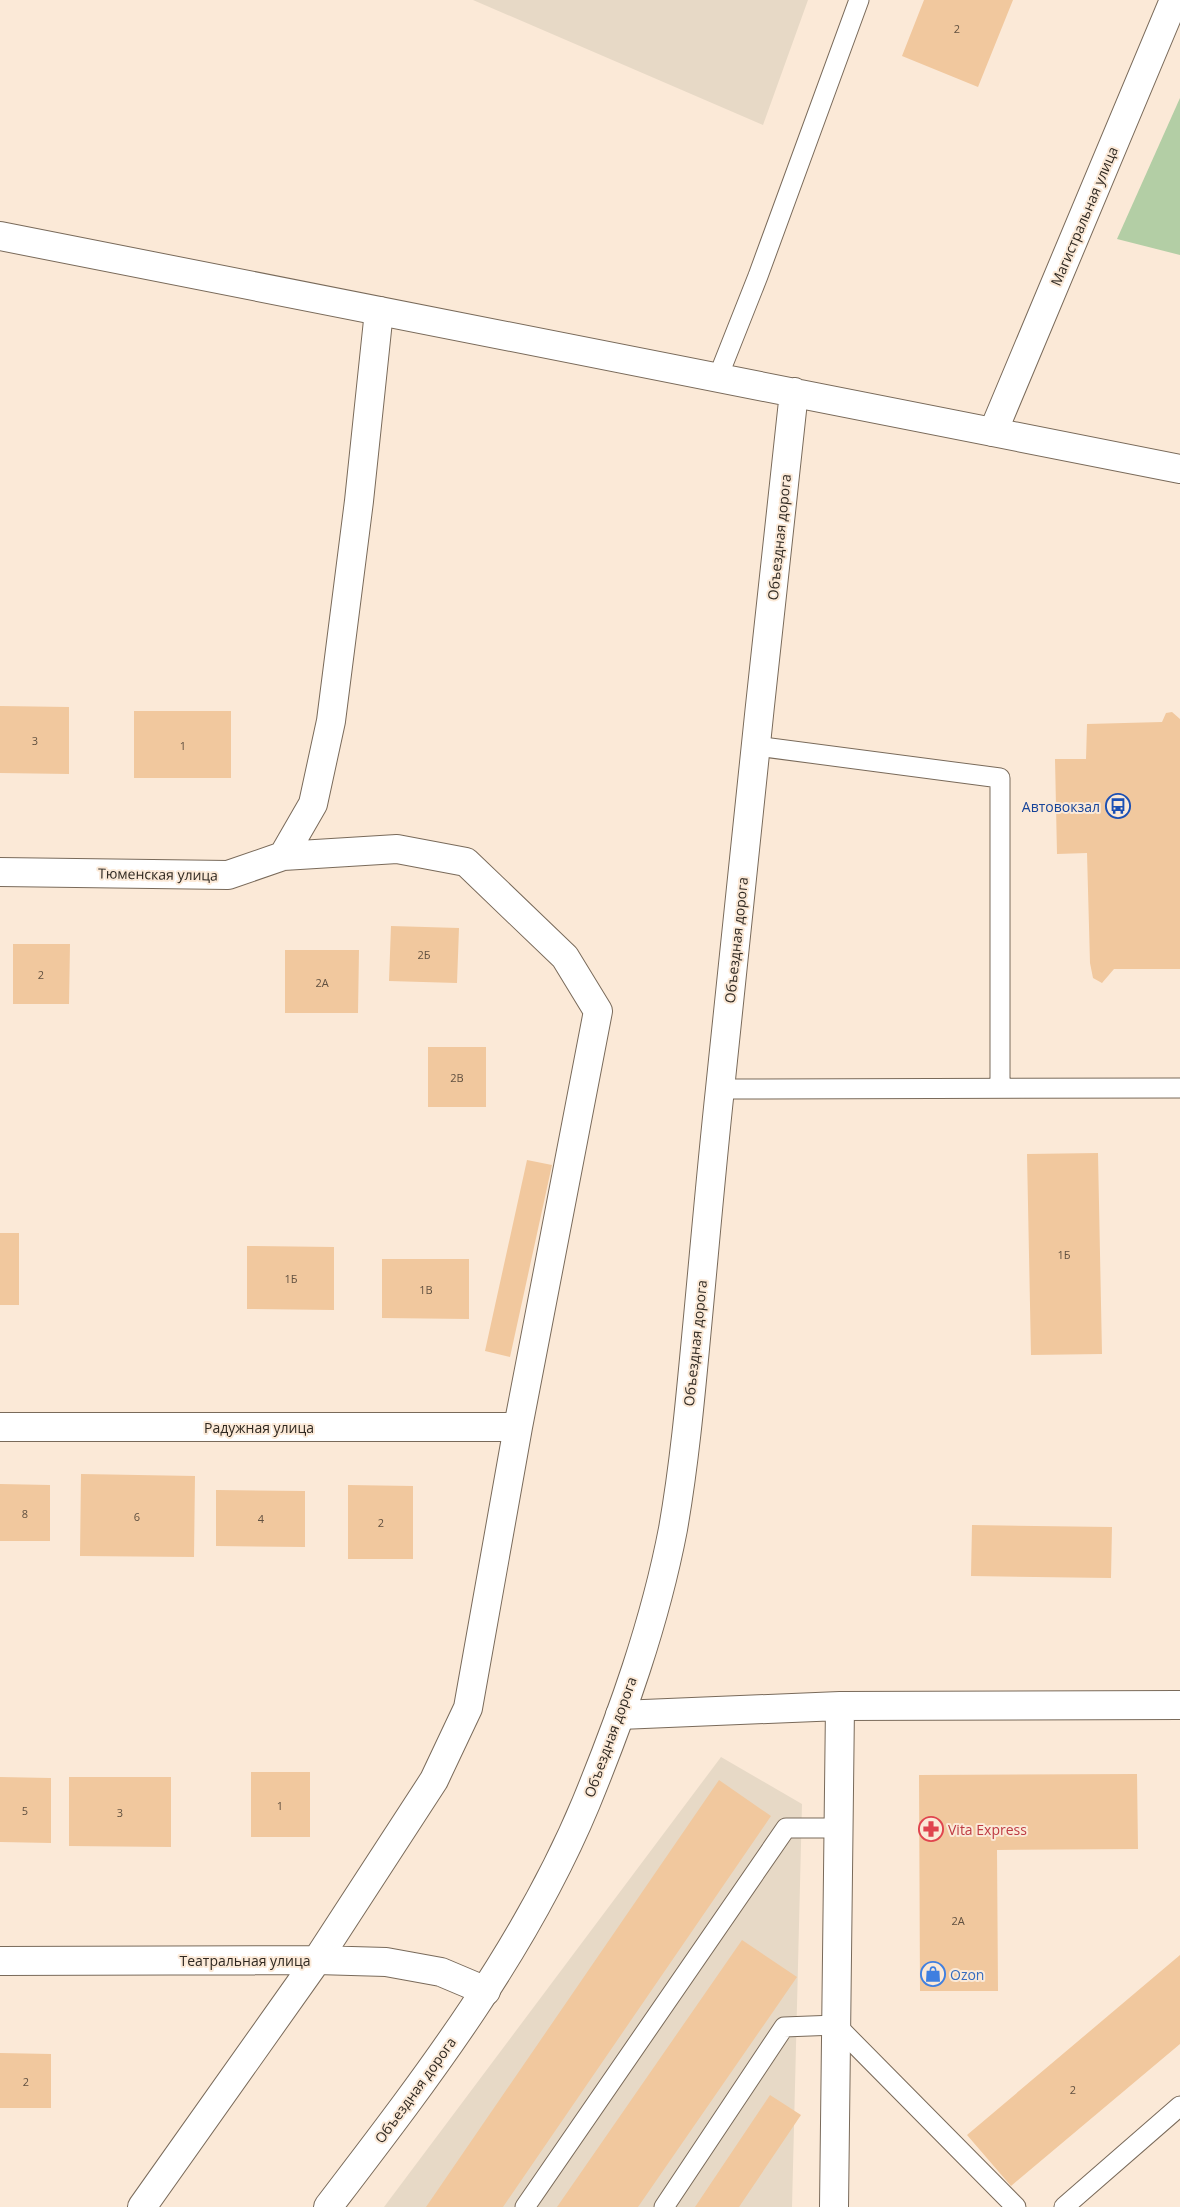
<svg xmlns="http://www.w3.org/2000/svg" width="1180" height="2207" viewBox="0 0 1180 2207" font-family="'Open Sans',sans-serif">
	<style>
		.industrial { fill: #e7d9c6 }
		.green { fill: #b3cea5 }
		.building { fill: #f1c89e }
		.lines { fill: none; stroke-linecap: round; stroke-linejoin: round }
		.service-casing { stroke: #796a5a; stroke-width: 21 }
		.minor-casing { stroke: #796a5a; stroke-width: 30 }
		.tertiary-casing { stroke: #796a5a; stroke-width: 30 }
		.secondary-casing { stroke: #796a5a; stroke-width: 30 }
		.service { stroke: #fff; stroke-width: 19 }
		.minor { stroke: #fff; stroke-width: 28 }
		.tertiary { stroke: #fff; stroke-width: 28 }
		.secondary { stroke: #fff; stroke-width: 28 }
		.labels { text-anchor: middle; dominant-baseline: central; stroke-width: 4; stroke-linejoin: round; paint-order: stroke }
		.number-label { font-size: 11px; fill: #605040 }
		.street-label { font-size: 14px; fill: #2f2821; stroke: #fbe9d7 }
		.transit-label { font-size: 14px; fill: #164399; stroke: #fbe9d7; text-anchor: end }
		.health-label { font-size: 14px; fill: #be3a42; stroke: #fbe9d7; text-anchor: start }
		.shop-label { font-size: 14px; fill: #366cbe; stroke: #fbe9d7; text-anchor: start }
	</style>
	<rect width="100%" height="100%" fill="#fbe9d7"/>
	<path class="industrial" d="M473,0H808L763,125Z
		M721,1757L802,1804L792,2207H384Z"/>
	<path class="green" d="M1180,98V255L1117,239Z"/>
	<path class="building" d="M924,0H1013L978,87L902,56Z
		M0,706L69,707V774L0,773Z
		M134,711H231V778H134Z
		M1172,712L1180,719V969H1114L1102,983L1093,978L1090,963L1087,853L1057,854L1055,759H1086L1087,724L1162,722L1166,713Z
		M391,926L459,928L457,983L389,981Z
		M13,944H70L69,1004H13Z
		M285,950H359L358,1013H285Z
		M428,1047H486V1107H428Z
		M1098,1153L1102,1354L1031,1355L1027,1154Z
		M527,1160L552,1165L510,1357L485,1351Z
		M0,1233H19V1305H0Z
		M247,1246L334,1247V1310L247,1309Z
		M382,1259H469V1319L382,1318Z
		M81,1474L195,1476L194,1557L80,1556Z
		M0,1484L50,1485V1541H0Z
		M348,1485L413,1486V1559H348Z
		M216,1490L305,1491V1547L216,1546Z
		M972,1525L1112,1527L1111,1578L971,1576Z
		M251,1772H310V1837H251Z
		M1137,1774L1138,1849L997,1850L998,1991H920L919,1775Z
		M0,1777L51,1778V1843L0,1842Z
		M69,1777H171V1847L69,1846Z
		M719,1780L771,1816L503,2207H426Z
		M742,1940L797,1977L638,2207H557Z
		M1180,1955V2044L1011,2186L967,2135Z
		M0,2053L51,2054V2108H0Z
		M770,2095L801,2115L739,2207H695Z"/>
	<g class="lines">
		<defs>
			<path id="service" d="M718,377L758,276L859,0
				M756,746L1000,778V1088
				M720,1089L1180,1088
				M525,2207L786,1828H839
				M664,2207L784,2027L836,2025L1016,2207
				M1064,2207L1180,2106"/>
			<path id="minor" d="M0,872L228,875L283,856L313,804L331,721L359,501L379,311
				M0,1427H518
				M620,1715L840,1706L1180,1705
				M0,1961L317,1960L386,1962L441,1972L486,1991
				M142,2207L317,1960L434,1780L468,1708L518,1427L598,1011L565,957L466,862L397,849L283,856
				M834,2207L840,1706"/>
			<path id="tertiary" d="M993,432L1174,0"/>
			<path id="secondary" d="M0,236L1180,469
				M328,2207C425,2080 524,1952 586,1803C622,1715 655,1623 673,1529C684,1466 690,1402 696,1338C704,1255 711,1172 720,1089C743,857 769,624 794,392"/>
		</defs>
		<use href="#service" class="service-casing"/>
		<use href="#minor" class="minor-casing"/>
		<use href="#tertiary" class="tertiary-casing"/>
		<use href="#secondary" class="secondary-casing"/>
		<use href="#service" class="service"/>
		<use href="#minor" class="minor"/>
		<use href="#tertiary" class="tertiary"/>
		<use href="#secondary" class="secondary"/>
	</g>
	<defs>
		<symbol id="bus-ring" viewBox="-11 -11 22 22"><circle r="9.5" fill="#fbe9d7" stroke="#1a4fb4" stroke-width="1.5"/><path d="M-5-6H5V4H4V6H2V4H-2V6H-4V4H-5ZM-3.5-4V0h7V-4ZM-3.5 1.2v1.5H-2V1.2ZM2 1.2v1.5H3.5V1.2Z" fill="#1a4fb4"/></symbol>
		<symbol id="pharmacy-ring" viewBox="-11 -11 22 22"><circle r="9.5" fill="#fbe9d7" stroke="#e0444e" stroke-width="1.5"/><path d="M-2-6h4v4h4v4h-4v4h-4v-4h-4v-4h4Z" fill="#e0444e"/></symbol>
		<symbol id="shop-ring" viewBox="-11 -11 22 22"><circle r="9.5" fill="#fbe9d7" stroke="#3f7fe0" stroke-width="1.5"/><path d="M-5-2.5h2.3a2.7 3.5 0 0 1 5.4 0H5L5.5 6h-11ZM-1.5-2.5h3a1.5 2.3 0 0 0-3 0Z" fill="#3f7fe0"/></symbol>
	</defs>
	<g fill-rule="evenodd">
		<use href="#bus-ring" x="1104" y="792" width="28" height="28"/>
		<use href="#pharmacy-ring" x="917" y="1815" width="28" height="28"/>
		<use href="#shop-ring" x="919" y="1960" width="28" height="28"/>
	</g>
	<g class="labels">
		<g class="number-label">
			<text x="957" y="28">2</text>
			<text x="35" y="740">3</text>
			<text x="183" y="745">1</text>
			<text x="424" y="954">2Б</text>
			<text x="41" y="974">2</text>
			<text x="322" y="982">2А</text>
			<text x="457" y="1077">2В</text>
			<text x="1064" y="1254">1Б</text>
			<text x="291" y="1278">1Б</text>
			<text x="426" y="1289">1В</text>
			<text x="25" y="1513">8</text>
			<text x="137" y="1516">6</text>
			<text x="261" y="1518">4</text>
			<text x="381" y="1522">2</text>
			<text x="280" y="1805">1</text>
			<text x="25" y="1810">5</text>
			<text x="120" y="1812">3</text>
			<text x="958" y="1920">2А</text>
			<text x="26" y="2081">2</text>
			<text x="1073" y="2089">2</text>
		</g>
		<g class="street-label">
			<text transform="translate(1084 216) rotate(-67)">Магистральная улица</text>
			<text transform="translate(779 537) rotate(-84)">Объездная дорога</text>
			<text transform="translate(158 874) rotate(1)">Тюменская улица</text>
			<text transform="translate(736 940) rotate(-84)">Объездная дорога</text>
			<text transform="translate(695 1343) rotate(-84)">Объездная дорога</text>
			<text x="259" y="1427">Радужная улица</text>
			<text transform="translate(610 1737) rotate(-70)">Объездная дорога</text>
			<text x="245" y="1960">Театральная улица</text>
			<text transform="translate(415 2090) rotate(-54)">Объездная дорога</text>
		</g>
		<g class="transit-label">
			<text x="1100" y="806">Автовокзал</text>
		</g>
		<g class="health-label">
			<text x="948" y="1829">Vita Express</text>
		</g>
		<g class="shop-label">
			<text x="950" y="1974">Ozon</text>
		</g>
	</g>
</svg>
